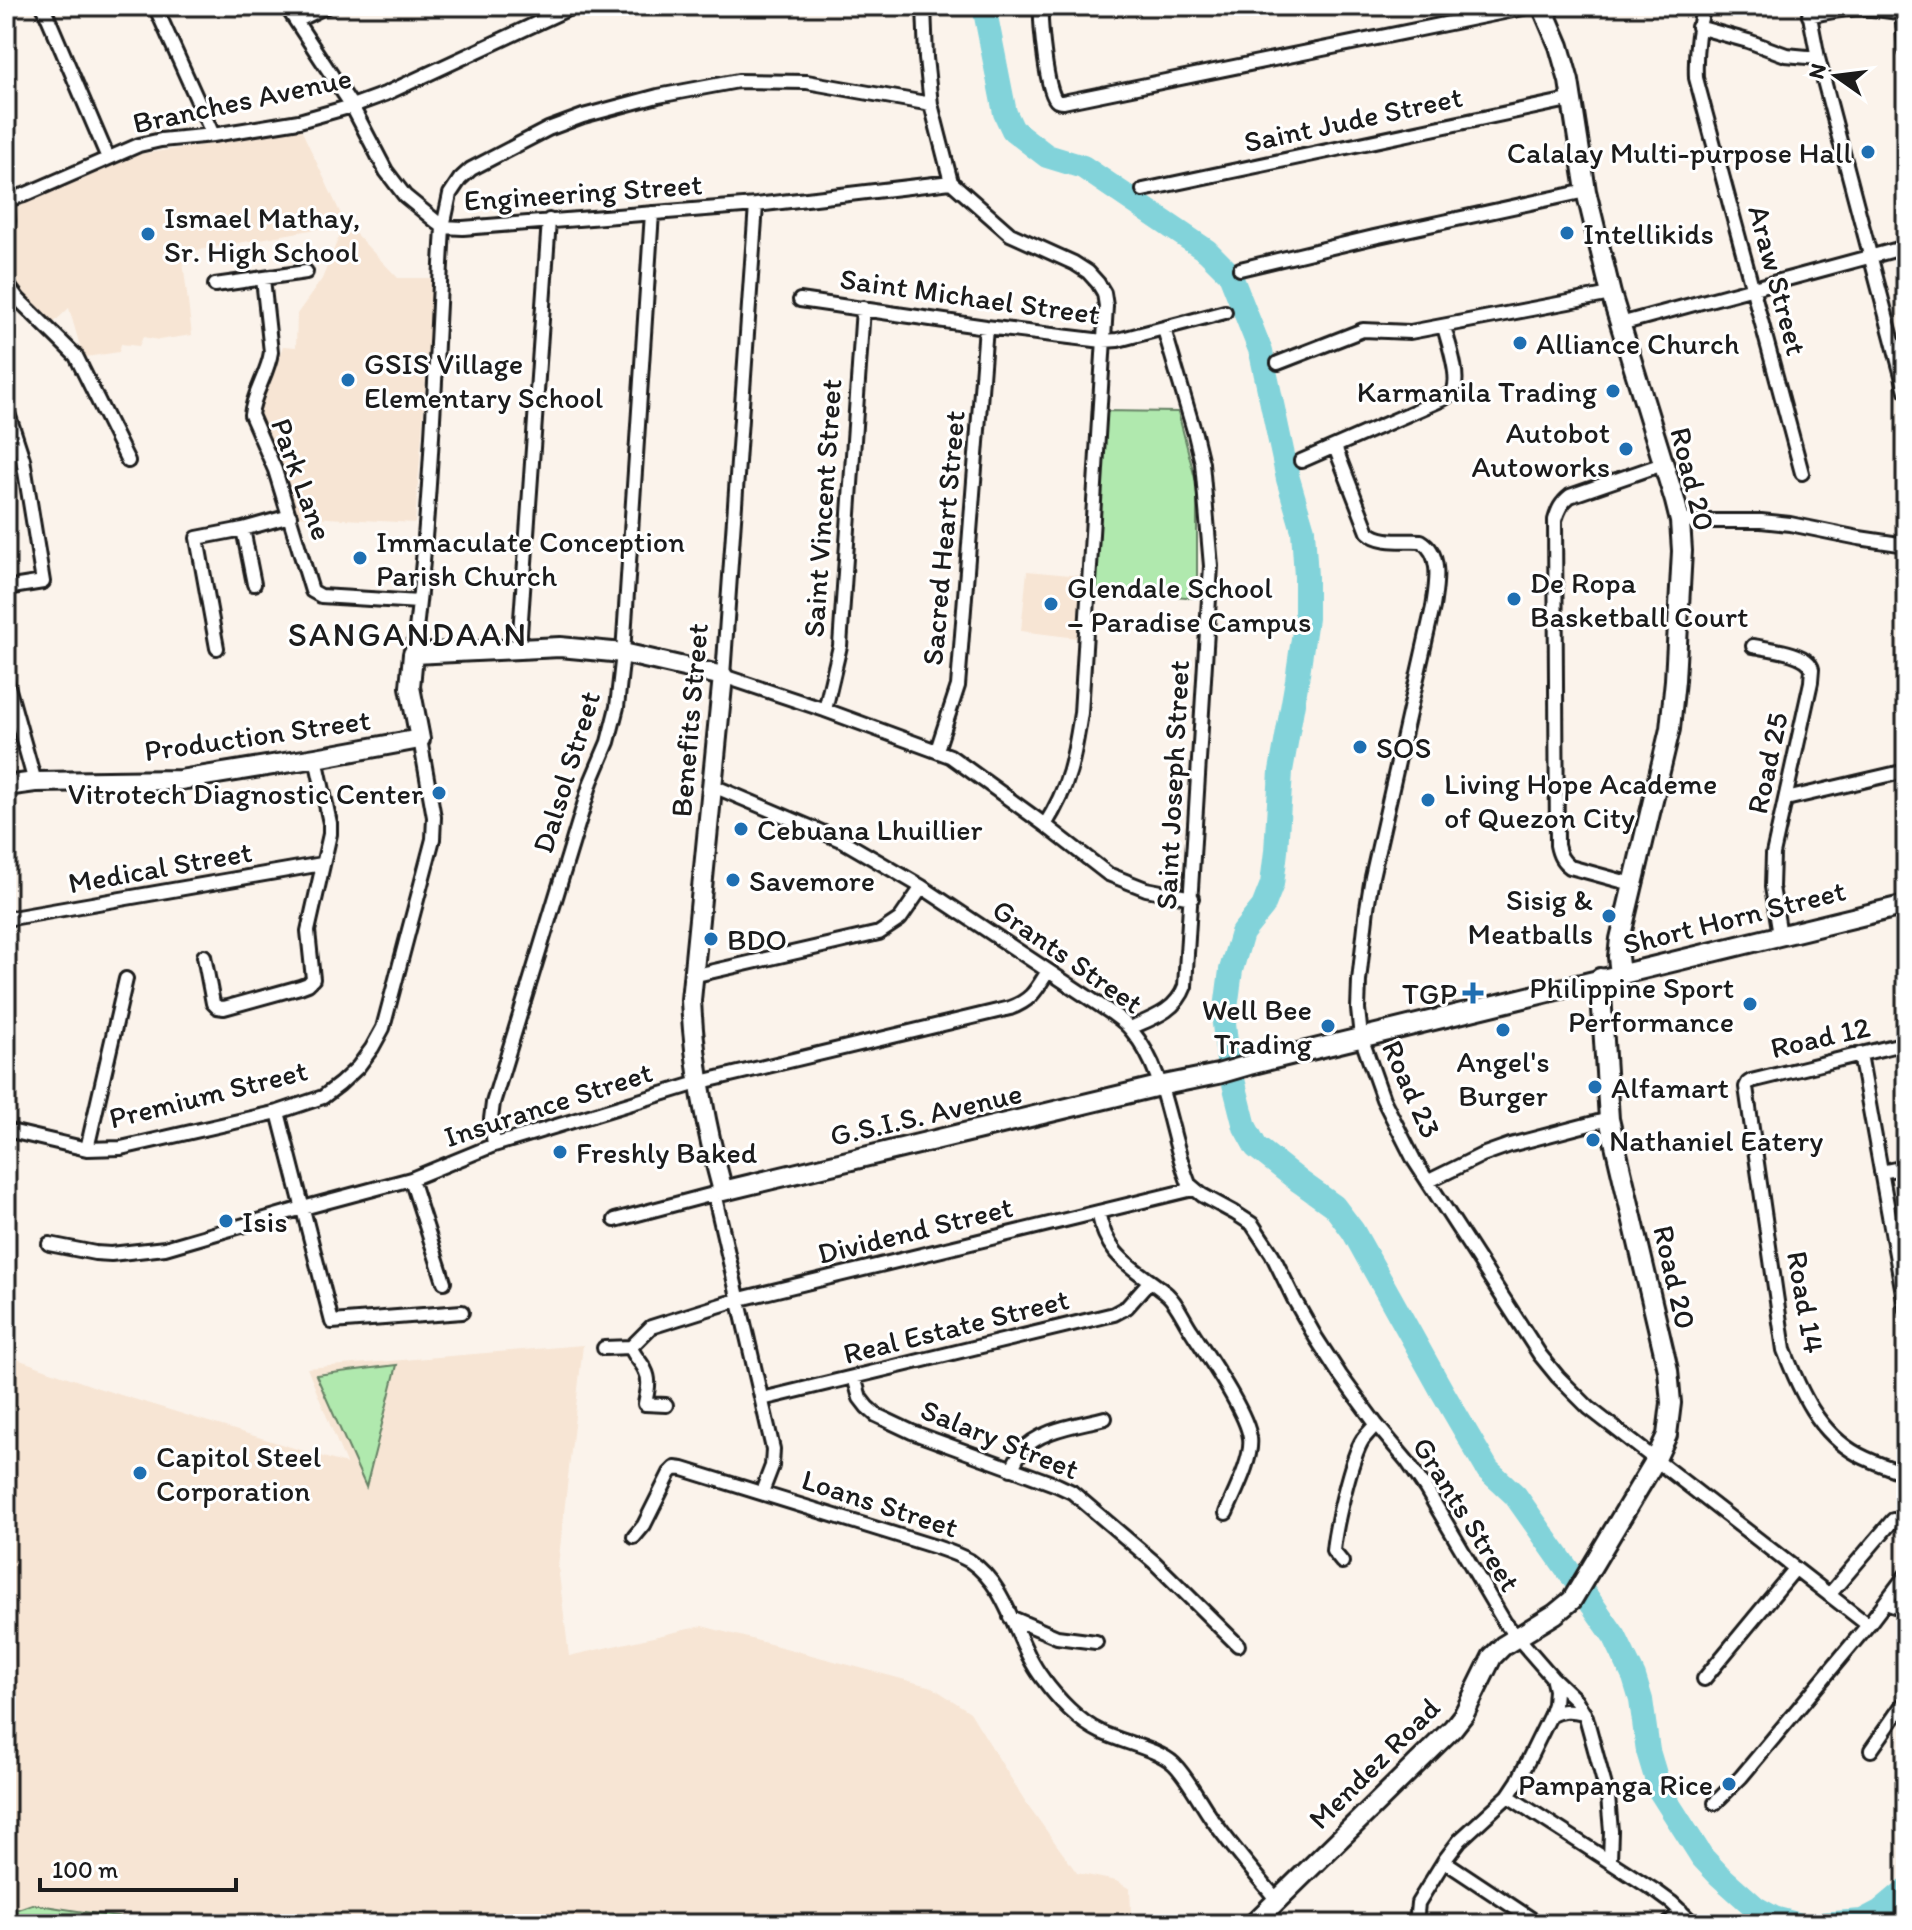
<svg xmlns="http://www.w3.org/2000/svg" width="1912" height="1930" viewBox="0 0 1912 1930" font-family="Itim,sans-serif">
	<style>
		.built { fill: #f7e5d4 }
		.green { fill: #b0e9ae; stroke: #668265; stroke-width: 2 }
		.lines { fill: none; stroke-linecap: round; stroke-linejoin: round }
		.river { stroke: #82d3da; stroke-width: 24 }
		.street-casing { stroke: #1c1c1c; stroke-width: 18 }
		.secondary-casing { stroke: #1c1c1c; stroke-width: 24 }
		.street { stroke: #fff; stroke-width: 12 }
		.secondary { stroke: #fff; stroke-width: 18 }
		.poi-dot { fill: #1f6fb2; stroke: #fff; stroke-width: 3 }
		.labels { text-anchor: middle; dominant-baseline: central; stroke-width: 6; stroke-linejoin: round; paint-order: stroke }
		.street-label { font-size: 30px; fill: #1c1c1c; stroke: #fff }
		.poi-label { font-size: 30px; fill: #1c1c1c; stroke: #fff; text-anchor: start }
		.quarter-label { font-size: 34px; letter-spacing: 2px; fill: #1c1c1c; stroke: #fff }
	</style>
	<rect width="100%" height="100%" fill="#fbf3eb"/>
	<filter id="ink" filterUnits="userSpaceOnUse"><feTurbulence type="fractalNoise" baseFrequency=".0125" numOctaves="2"/><feDisplacementMap in="SourceGraphic" scale="16" xChannelSelector="R" yChannelSelector="G"/><feConvolveMatrix kernelMatrix="1 2 1 2 8 2 1 2 1" color-interpolation-filters="sRGB"/></filter>
	<g filter="url(#ink)">
		<path class="built" d="M300,127L345,223L398,278H434L415,523L292,516L258,412L283,346L296,347L297,314L322,279L344,224L182,253L192,335L159,340L143,337L139,346L121,344L119,352L86,357L84,353H82L69,308L44,332L6,289V244L15,208L139,154L220,143Z
			M1027,571L1081,576L1077,638L1021,631Z
			M583,1345L558,1566L569,1656L702,1626L932,1687L970,1712L1025,1801L1077,1873L1116,1881L1130,1889L1131,1912L1127,1924H163L32,1904L15,1910L6,1898V1355L98,1388L346,1464L307,1368Z"/>
		<path class="green" d="M1103,411L1178,412L1197,486V598L1093,589Z
			M397,1365L366,1487L316,1375Z
			M32,1904L163,1924H26L15,1910Z"/>
		<g class="lines">
			<path class="river" d="M984,6L1005,113L1013,130L1047,156L1083,167L1207,251L1230,274L1261,352L1288,479L1303,530L1306,577V618L1297,680L1281,771L1276,851L1272,884L1263,907L1242,933L1231,970L1224,1024L1228,1060L1245,1127L1256,1147L1299,1181L1334,1206L1353,1231L1442,1391L1488,1470L1515,1495L1615,1637L1634,1677L1641,1700L1648,1751L1660,1791L1702,1857L1719,1875L1756,1908L1774,1918L1797,1924
				M1821,1924L1862,1921L1881,1911L1906,1890"/>
			<defs>
				<path id="street" d="M43,6L108,158
					M155,6L213,135
					M286,6L352,106L386,171L405,196L443,227L463,228L756,205L951,182
					M924,6L926,58L931,104L951,182L1010,234L1074,263L1088,272L1098,283L1104,293L1106,306L1081,713C1074,758 1070,785 1045,825
					M1041,6C1040,20 1046,94 1057,101C1059,102 1061,102 1063,102L1533,6
					M1704,6C1697,31 1695,53 1696,78L1802,473
					M1808,6L1818,58L1906,391
					M1809,16C1844,8 1866,6 1902,13L1906,52
					M296,21L327,6
					M1698,27L1748,41L1786,55L1818,58
					M1143,190L1573,99
					M6,200L24,195L139,145L161,140L213,135L299,121L352,106L385,94L574,6
					M6,200L8,221L6,233
					M756,205L723,676L825,710L950,756L1045,825L1108,874L1146,889L1192,898
					M1240,269L1374,237L1586,191
					M263,279L271,352C268,374 253,393 251,415L275,470L312,591L321,596L419,602
					M6,283L18,299L76,356L128,461
					M215,285L306,272
					M800,300L986,327L1103,341L1118,340L1225,312
					M1620,324L1906,247
					M1278,363L1363,330L1410,332L1611,294
					M6,407L23,459L43,582L6,588
					M1335,447L1368,532C1380,544 1405,540 1421,541C1443,554 1436,586 1433,607L1372,877L1367,908L1359,981L1358,1009L1361,1037L1383,1099L1414,1160L1540,1355L1558,1377L1589,1408L1868,1625
					M1301,461L1443,399C1447,396 1450,395 1453,391C1461,378 1448,342 1444,327
					M1680,521H1761L1790,524L1859,538L1906,545
					M243,529L254,584
					M1753,646C1768,649 1808,652 1812,669C1812,670 1811,680 1811,682L1773,854L1772,887L1780,935
					M217,648L197,538L243,529L290,516
					M519,648L549,220
					M413,654C431,513 435,370 443,227L450,194L460,179L471,169L548,129L583,116L658,96L738,81L807,82L931,104
					M6,679L35,782
					M825,710L840,646L863,308
					M937,750L958,686L986,327
					M711,785L843,841L922,887L1113,1014C1120,1019 1127,1024 1132,1031C1167,1073 1169,1134 1189,1184L1202,1195L1235,1213L1252,1224L1272,1254L1294,1299L1316,1338L1340,1375L1376,1424L1407,1461L1426,1489L1505,1623L1552,1677L1576,1700L1586,1717L1608,1797L1611,1831L1610,1860
					M1786,799L1906,771
					M1632,884L1570,867C1562,861 1559,855 1557,845L1555,520C1558,510 1561,503 1570,496L1663,464
					M6,919L322,864
					M204,956L213,1003L217,1007L224,1008L300,987L308,984L313,979L308,931L330,834V823L316,758
					M692,976L879,933L900,919L922,887
					M1130,1028C1153,1018 1176,1011 1185,986L1211,566L1202,463L1195,434L1164,329
					M1906,1043L1751,1081L1748,1083L1746,1087L1784,1350C1800,1391 1818,1433 1859,1455C1874,1463 1891,1468 1906,1474
					M1860,1054L1906,1310
					M278,1112L332,1322L462,1312
					M6,1130L87,1149L121,1148L278,1112L323,1097L340,1084L358,1067L372,1048L383,1028L433,839L434,817L420,739
					M494,1145L491,1119L493,1103L591,782L608,742L617,707L623,653L652,213
					M87,1149L126,979
					M1881,1172L1906,1167
					M411,1179L444,1282
					M1429,1181L1482,1155L1510,1145L1609,1119
					M714,1193L773,1449L772,1466L762,1492
					M1098,1212C1108,1260 1133,1266 1167,1294C1177,1303 1183,1318 1191,1330C1206,1354 1247,1412 1250,1438C1253,1458 1234,1494 1226,1513
					M615,1220L721,1192
					M49,1244L95,1253L111,1254L165,1248L303,1208L411,1179L494,1145L701,1082L1010,1008C1032,1000 1036,990 1048,971
					M631,1347L651,1327L740,1299L1193,1189
					M604,1348L631,1347C634,1357 641,1361 645,1370C651,1381 647,1392 645,1404L666,1405
					M854,1377L860,1398L867,1407L876,1415L912,1432L1057,1485L1072,1492L1154,1562L1238,1645
					M762,1399L1114,1314L1127,1307L1150,1281
					M1011,1469C1015,1464 1017,1457 1021,1452C1039,1429 1079,1425 1105,1418
					M634,1537L644,1525L670,1473L675,1468L683,1469L936,1547C948,1551 959,1555 970,1561C1010,1588 1015,1643 1043,1679C1057,1698 1079,1722 1101,1732C1121,1742 1158,1749 1174,1764C1188,1778 1200,1802 1212,1819C1232,1847 1255,1874 1277,1900
					M1342,1562L1333,1551C1335,1528 1351,1457 1363,1439C1367,1434 1372,1429 1376,1424
					M1829,1595L1893,1520
					M1886,1603L1906,1610
					M1010,1617L1057,1637L1096,1642
					M1704,1679L1795,1569
					M1550,1716C1562,1709 1571,1710 1584,1713
					M1871,1750L1906,1700
					M1508,1796L1657,1892L1672,1903L1694,1924
					M1715,1803L1741,1777L1868,1625L1906,1575
					M1444,1861L1539,1924
					M1416,1924L1418,1903L1444,1861L1460,1840L1508,1796L1518,1781L1550,1716L1554,1704L1555,1690L1552,1677
					M1668,1924L1681,1911"/>
				<path id="secondary" d="M1542,6L1559,46L1569,81L1586,191L1611,294L1675,501L1680,521L1682,551L1675,680L1670,729L1620,939L1618,957L1620,974
					M6,786L35,782L180,780L316,758L420,739L410,687L413,654L560,647L623,653L723,676L691,1000C694,1064 706,1129 723,1191L1159,1086L1218,1074L1249,1065L1906,905
					M1253,1924L1453,1728L1464,1714L1492,1657L1503,1646L1555,1614L1572,1600L1655,1461L1667,1435L1671,1403L1668,1370L1609,1119L1600,978"/>
			</defs>
			<use href="#street" class="street-casing"/>
			<use href="#secondary" class="secondary-casing"/>
			<use href="#street" class="street"/>
			<use href="#secondary" class="secondary"/>
		</g>
	</g>
	<g class="poi-dot">
		<circle cx="1868" cy="152" r="8"/>
		<circle cx="1567" cy="233" r="8"/>
		<circle cx="148" cy="234" r="8"/>
		<circle cx="1520" cy="343" r="8"/>
		<circle cx="348" cy="380" r="8"/>
		<circle cx="1613" cy="391" r="8"/>
		<circle cx="1626" cy="449" r="8"/>
		<circle cx="360" cy="558" r="8"/>
		<circle cx="1514" cy="599" r="8"/>
		<circle cx="1051" cy="604" r="8"/>
		<circle cx="1360" cy="747" r="8"/>
		<circle cx="439" cy="793" r="8"/>
		<circle cx="1428" cy="800" r="8"/>
		<circle cx="741" cy="829" r="8"/>
		<circle cx="733" cy="880" r="8"/>
		<circle cx="1609" cy="916" r="8"/>
		<circle cx="711" cy="939" r="8"/>
		<path d="M1469 981h8v8h8v8h-8v8h-8v-8h-8v-8h8z"/>
		<circle cx="1750" cy="1004" r="8"/>
		<circle cx="1328" cy="1026" r="8"/>
		<circle cx="1503" cy="1030" r="8"/>
		<circle cx="1595" cy="1087" r="8"/>
		<circle cx="1593" cy="1140" r="8"/>
		<circle cx="560" cy="1152" r="8"/>
		<circle cx="226" cy="1221" r="8"/>
		<circle cx="140" cy="1473" r="8"/>
		<circle cx="1729" cy="1784" r="8"/>
	</g>
	<g class="labels">
		<g class="street-label">
			<text transform="translate(242 100) rotate(-12)">Branches Avenue</text>
			<text transform="translate(1353 119) rotate(-12)">Saint Jude Street</text>
			<text transform="translate(583 192) rotate(-4)">Engineering Street</text>
			<text transform="translate(1778 280) rotate(75)">Araw Street</text>
			<text transform="translate(970 296) rotate(8)">Saint Michael Street</text>
			<text transform="translate(302 479) rotate(70)">Park Lane</text>
			<text transform="translate(1693 479) rotate(76)">Road 20</text>
			<text transform="translate(822 508) rotate(-86)">Saint Vincent Street</text>
			<text transform="translate(943 538) rotate(-85)">Sacred Heart Street</text>
			<text transform="translate(689 720) rotate(-85)">Benefits Street</text>
			<text transform="translate(257 735) rotate(-8)">Production Street</text>
			<text transform="translate(1767 763) rotate(-78)">Road 25</text>
			<text transform="translate(566 772) rotate(-73)">Dalsol Street</text>
			<text transform="translate(1172 785) rotate(-87)">Saint Joseph Street</text>
			<text transform="translate(160 867) rotate(-10)">Medical Street</text>
			<text transform="translate(1734 917) rotate(-14)">Short Horn Street</text>
			<text transform="translate(1068 956) rotate(35)">Grants Street</text>
			<text transform="translate(1820 1037) rotate(-13)">Road 12</text>
			<text transform="translate(1412 1089) rotate(66)">Road 23</text>
			<text transform="translate(208 1094) rotate(-14)">Premium Street</text>
			<text transform="translate(548 1104) rotate(-18)">Insurance Street</text>
			<text transform="translate(926 1114) rotate(-13)">G.S.I.S. Avenue</text>
			<text transform="translate(915 1230) rotate(-14)">Dividend Street</text>
			<text transform="translate(1675 1277) rotate(77)">Road 20</text>
			<text transform="translate(1806 1302) rotate(80)">Road 14</text>
			<text transform="translate(956 1326) rotate(-14)">Real Estate Street</text>
			<text transform="translate(1000 1439) rotate(22)">Salary Street</text>
			<text transform="translate(880 1503) rotate(18)">Loans Street</text>
			<text transform="translate(1467 1514) rotate(58)">Grants Street</text>
			<text transform="translate(1374 1763) rotate(-45)">Mendez Road</text>
		</g>
		<g class="poi-label">
			<text x="1852" y="152" text-anchor="end">Calalay Multi-purpose Hall</text>
			<text x="164" y="217">Ismael Mathay,<tspan x="164" dy="34">Sr. High School</tspan></text>
			<text x="1583" y="233">Intellikids</text>
			<text x="1536" y="343">Alliance Church</text>
			<text x="364" y="363">GSIS Village<tspan x="364" dy="34">Elementary School</tspan></text>
			<text x="1597" y="391" text-anchor="end">Karmanila Trading</text>
			<text x="1610" y="432" text-anchor="end">Autobot<tspan x="1610" dy="34">Autoworks</tspan></text>
			<text x="376" y="541">Immaculate Conception<tspan x="376" dy="34">Parish Church</tspan></text>
			<text x="1530" y="582">De Ropa<tspan x="1530" dy="34">Basketball Court</tspan></text>
			<text x="1067" y="587">Glendale School<tspan x="1067" dy="34">– Paradise Campus</tspan></text>
			<text x="1376" y="747">SOS</text>
			<text x="1444" y="783">Living Hope Academe<tspan x="1444" dy="34">of Quezon City</tspan></text>
			<text x="423" y="793" text-anchor="end">Vitrotech Diagnostic Center</text>
			<text x="757" y="829">Cebuana Lhuillier</text>
			<text x="749" y="880">Savemore</text>
			<text x="1593" y="899" text-anchor="end">Sisig &amp;<tspan x="1593" dy="34">Meatballs</tspan></text>
			<text x="727" y="939">BDO</text>
			<text x="1734" y="987" text-anchor="end">Philippine Sport<tspan x="1734" dy="34">Performance</tspan></text>
			<text x="1457" y="993" text-anchor="end">TGP</text>
			<text x="1312" y="1009" text-anchor="end">Well Bee<tspan x="1312" dy="34">Trading</tspan></text>
			<text x="1503" y="1061" text-anchor="middle">Angel's<tspan x="1503" dy="34">Burger</tspan></text>
			<text x="1611" y="1087">Alfamart</text>
			<text x="1609" y="1140">Nathaniel Eatery</text>
			<text x="576" y="1152">Freshly Baked</text>
			<text x="242" y="1221">Isis</text>
			<text x="156" y="1456">Capitol Steel<tspan x="156" dy="34">Corporation</tspan></text>
			<text x="1713" y="1784" text-anchor="end">Pampanga Rice</text>
		</g>
		<g class="quarter-label">
			<text x="408" y="634">SANGANDAAN</text>
		</g>
	</g>
	<rect width="1912" height="1930" fill="none" stroke="#fff" stroke-width="32"/>
	<rect x="16" y="16" width="1880" height="1898" fill="none" stroke="#1c1c1c" stroke-width="3" filter="url(#ink)"/>
	<g transform="translate(1836 76) rotate(284)" stroke="#ffffff" stroke-width="6" paint-order="stroke">
	<path d="M0-6L14 30L0 20L-14 30Z" fill="#1c1c1c"/>
	<text y="-12" font-size="22" font-weight="bold" text-anchor="middle" fill="#1c1c1c">N</text>
	</g>
	<path d="M40 1878v12h196v-12" fill="none" stroke="#1c1c1c" stroke-width="4"/>
	<text x="52" y="1878" font-size="24" fill="#1c1c1c" stroke="#ffffff" stroke-width="6" paint-order="stroke">100 m</text>
</svg>
